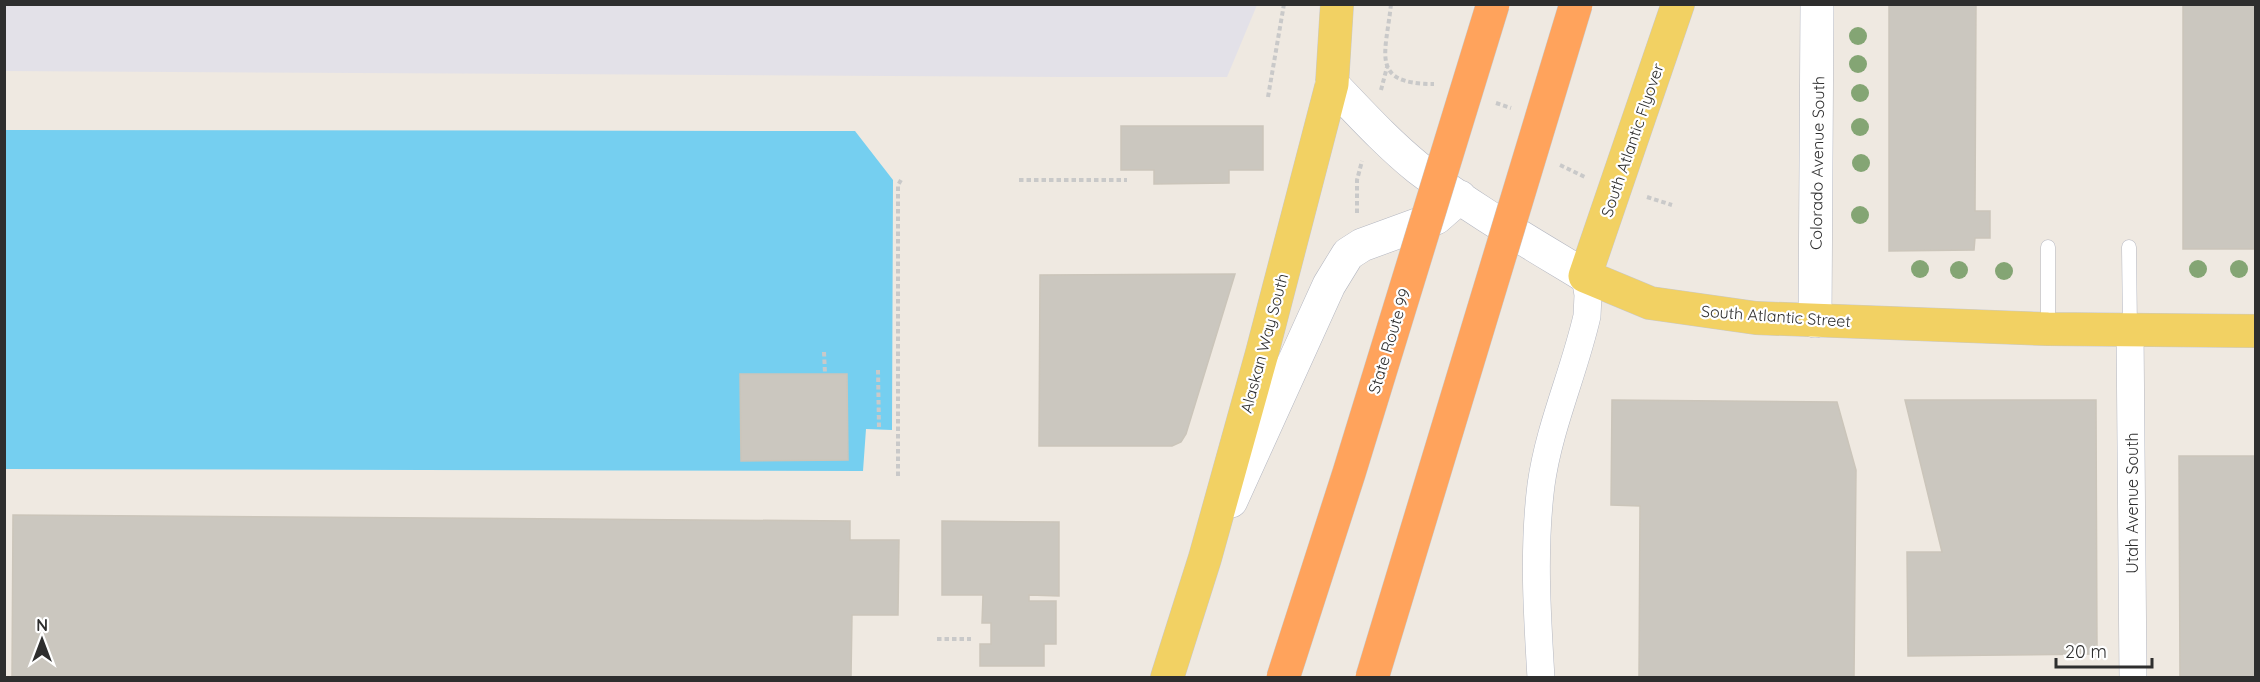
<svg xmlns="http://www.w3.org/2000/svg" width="2260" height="682" viewBox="0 0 2260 682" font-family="Quicksand,sans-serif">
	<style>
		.industrial { fill: #e3e1e8 }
		.water { fill: #75cff0 }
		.building { fill: #cbc7bf; stroke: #cbc5ba; stroke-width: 1.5 }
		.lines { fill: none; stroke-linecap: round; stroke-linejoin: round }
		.lane-casing { stroke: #b4b7c1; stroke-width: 15 }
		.street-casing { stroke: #b4b7c1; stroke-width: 28 }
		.secondary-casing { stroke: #b4b7c1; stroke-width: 34 }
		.primary-casing { stroke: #c9c9c9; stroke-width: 34 }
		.path { stroke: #c9c9c9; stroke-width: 4; stroke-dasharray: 4.5 3; stroke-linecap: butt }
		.lane { stroke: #fff; stroke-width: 14 }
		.street { stroke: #fff; stroke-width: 27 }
		.secondary { stroke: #fff; stroke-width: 33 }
		.primary { stroke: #f2d163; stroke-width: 33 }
		.highway-bridge-casing { stroke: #c9c9c9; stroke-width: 34; stroke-linecap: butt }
		.highway-bridge { stroke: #ffa35c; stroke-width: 33 }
		.tree { fill: #84a574 }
		.labels { text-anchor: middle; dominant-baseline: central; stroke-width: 4.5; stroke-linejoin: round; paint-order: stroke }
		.street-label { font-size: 16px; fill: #2e2e2e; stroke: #fff }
	</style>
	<rect width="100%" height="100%" fill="#efe9e1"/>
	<path class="industrial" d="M5,4H1257V5L1227,77H1063L5,71Z"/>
	<path class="water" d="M5,130L855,131L893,180L892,430L866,429L863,471L5,469Z"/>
	<path class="building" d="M1889,4H1976L1975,211H1990V238H1975L1974,250L1889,251Z
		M2183,4H2256V249H2183Z
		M1121,126H1263V170H1229V183L1154,184V170H1121Z
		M1235,274L1186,434L1181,442L1172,446H1039L1040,275Z
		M740,374H847L848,460L741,461Z
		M1612,400L1837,402L1856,470L1854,678H1639L1640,506L1611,505Z
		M1905,400H2096L2097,654L1908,656L1907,552H1942Z
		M2179,456H2256V678H2180Z
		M13,515L850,521V540H899L898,615H852L851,678H12Z
		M942,521L1059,522V596L1029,595V601H1056V644H1044V666H980V644H991V623H982L983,595H942Z"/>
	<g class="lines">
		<defs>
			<path id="lane" d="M2048,247V329
				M2129,247L2130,329"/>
			<path id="street" d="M2130,329L2133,678
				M1541,678C1537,613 1533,549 1541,485C1549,427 1574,373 1587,316L1588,295L1585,276"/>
			<path id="secondary" d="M1332,84C1360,113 1387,143 1418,168C1470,208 1529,242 1585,276
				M1815,321L1817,4
				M1231,501L1329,285L1348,254L1362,245L1436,218L1460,197"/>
			<path id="primary" d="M1678,4L1585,276L1650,303L1756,318L2048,329L2256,331
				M1167,678L1205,558L1262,353L1332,84L1337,4"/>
		</defs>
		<use href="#lane" class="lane-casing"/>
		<use href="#street" class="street-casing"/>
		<use href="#secondary" class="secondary-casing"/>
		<use href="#primary" class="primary-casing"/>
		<path class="path" d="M1391,4C1386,54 1369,84 1434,84
			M1381,90L1387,67
			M1268,97L1284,4
			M1496,103L1511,108
			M1560,165L1585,177
			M1019,180H1127
			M1647,197L1672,205
			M1357,213V180L1362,161
			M824,352L825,374
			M878,370L879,429
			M898,476V185L901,180
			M937,639H971"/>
		<use href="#lane" class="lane"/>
		<use href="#street" class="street"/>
		<use href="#secondary" class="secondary"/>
		<use href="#primary" class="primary"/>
		<defs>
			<path id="highway-bridge" d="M1283,678L1349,473L1493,4
				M1372,678L1576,4"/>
		</defs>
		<use href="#highway-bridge" class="highway-bridge-casing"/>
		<use href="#highway-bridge" class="highway-bridge"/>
	</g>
	<g class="tree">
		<circle cx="1858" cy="36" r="9"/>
		<circle cx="1858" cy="64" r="9"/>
		<circle cx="1860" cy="93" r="9"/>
		<circle cx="1860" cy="127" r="9"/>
		<circle cx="1861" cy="163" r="9"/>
		<circle cx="1860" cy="215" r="9"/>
		<circle cx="1920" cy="269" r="9"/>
		<circle cx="2198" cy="269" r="9"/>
		<circle cx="2239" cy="269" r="9"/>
		<circle cx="1959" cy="270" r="9"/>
		<circle cx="2004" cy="271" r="9"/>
	</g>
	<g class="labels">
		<g class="street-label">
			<text transform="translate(1632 140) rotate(-71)">South Atlantic Flyover</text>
			<text transform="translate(1817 163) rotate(-89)">Colorado Avenue South</text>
			<text transform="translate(1776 316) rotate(4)">South Atlantic Street</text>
			<text transform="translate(1389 341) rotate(-73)">State Route 99</text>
			<text transform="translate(1264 343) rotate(-75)">Alaskan Way South</text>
			<text transform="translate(2132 503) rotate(-90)">Utah Avenue South</text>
		</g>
	</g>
	<rect width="2260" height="682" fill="none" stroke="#2e2e2e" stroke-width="12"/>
	<g transform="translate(42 640)" stroke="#ffffff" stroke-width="4.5" paint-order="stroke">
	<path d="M0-4.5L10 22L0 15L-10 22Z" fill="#2e2e2e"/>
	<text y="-9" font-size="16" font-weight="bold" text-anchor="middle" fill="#2e2e2e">N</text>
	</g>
	<path d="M2056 658v9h96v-9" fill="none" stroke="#2e2e2e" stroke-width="3"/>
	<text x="2065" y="658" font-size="18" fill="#2e2e2e" stroke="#ffffff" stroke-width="4.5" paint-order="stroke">20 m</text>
</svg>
